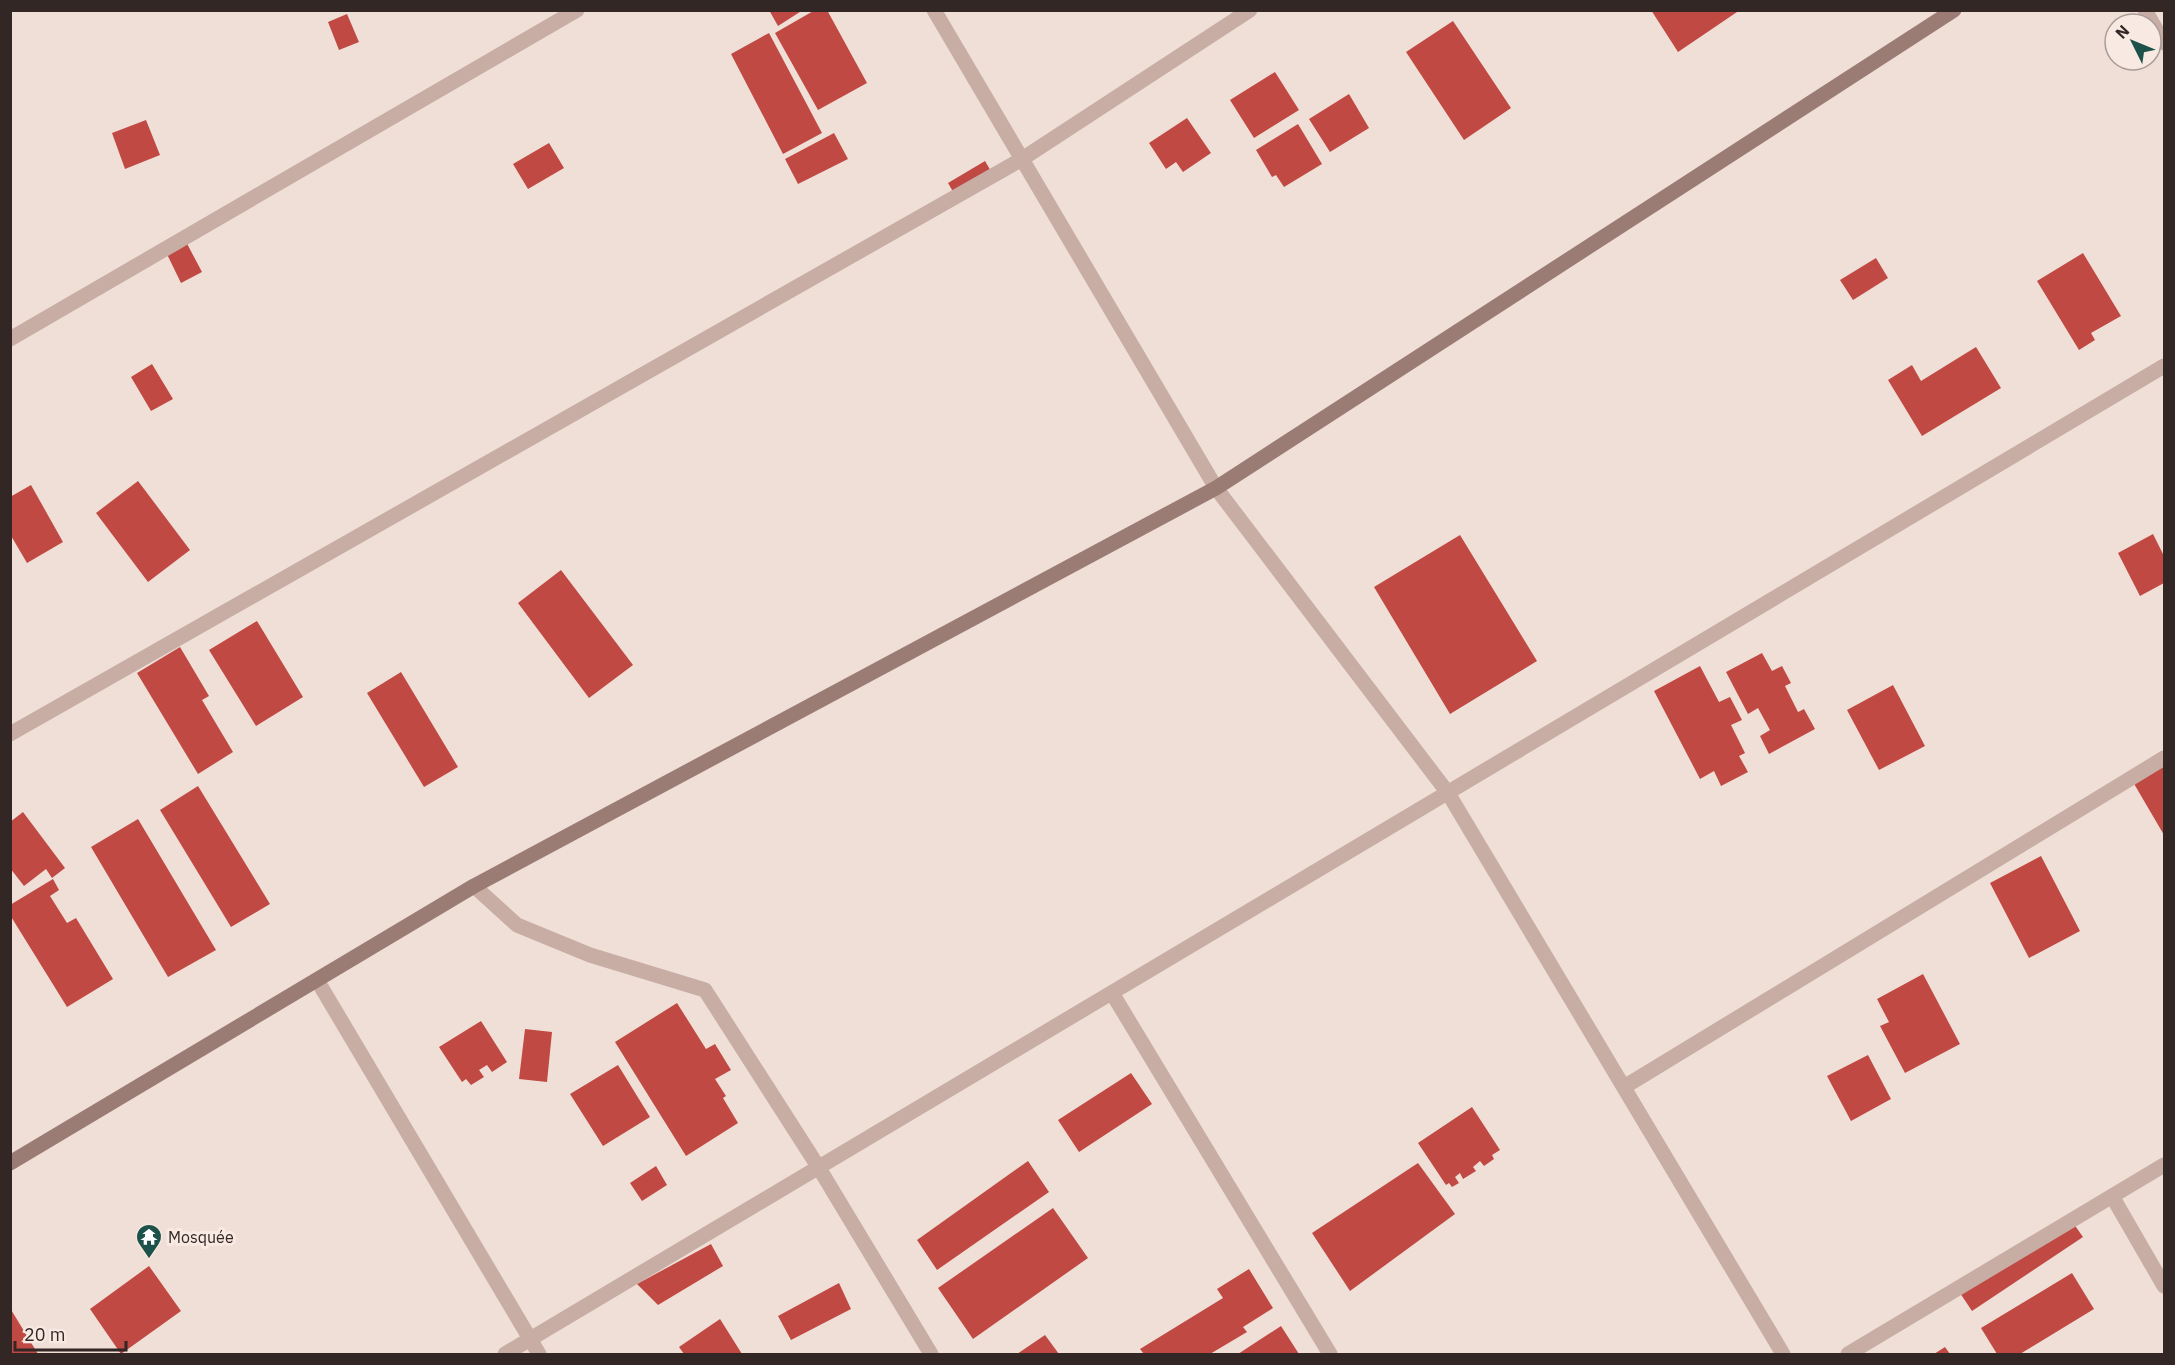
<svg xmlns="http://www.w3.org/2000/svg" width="2175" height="1365" viewBox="0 0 2175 1365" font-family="'IBM Plex Sans',sans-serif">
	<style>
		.building { fill: #c14943 }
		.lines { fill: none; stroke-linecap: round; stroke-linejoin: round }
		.street { stroke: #c7ada4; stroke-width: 15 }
		.secondary { stroke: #9a7c75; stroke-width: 15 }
		.labels { text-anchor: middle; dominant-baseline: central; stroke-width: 6; stroke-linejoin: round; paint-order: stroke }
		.poi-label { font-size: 16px; fill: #322725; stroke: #f8eae3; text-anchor: start }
	</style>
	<rect width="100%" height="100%" fill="#efdfd7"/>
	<path class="building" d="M769,10H803L778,26Z
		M815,10H827L867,83L818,110L775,33Z
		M1651,10H1740L1678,52Z
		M347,14L359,42L339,50L328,22Z
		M1453,21L1511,108L1464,140L1406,52Z
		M769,33L822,133L783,154L731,54Z
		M1275,72L1299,110L1254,138L1230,100Z
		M1349,94L1369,128L1330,152L1309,119Z
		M1187,118L1211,153L1183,172L1176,162L1166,169L1149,143Z
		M146,120L160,155L125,169L112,133Z
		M1298,124L1322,164L1284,187L1276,175L1272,177L1256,150Z
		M834,133L848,159L798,184L785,159Z
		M549,143L564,168L528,189L513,164Z
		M985,161L996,180L959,202L948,183Z
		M184,238L202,272L181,283L164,248Z
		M2083,253L2121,316L2091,333L2095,340L2079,350L2037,281Z
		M1876,258L1888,278L1853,300L1840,280Z
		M1976,347L2001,388L1922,436L1888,380L1912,365L1921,381Z
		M152,364L173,399L151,411L131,377Z
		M138,481L190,550L148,582L96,513Z
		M31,485L63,542L27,563L10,534V497Z
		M2153,534L2164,556V583L2140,596L2118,553Z
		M1460,535L1537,661L1450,714L1374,587Z
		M561,570L633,665L589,698L518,603Z
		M257,621L303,697L256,726L209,650Z
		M180,647L209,696L202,700L233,752L198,774L137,673Z
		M1762,653L1772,671L1782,666L1791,683L1785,686L1798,712L1804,709L1815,729L1769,754L1760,736L1770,730L1758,708L1748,714L1726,672Z
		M1700,666L1719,702L1730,697L1742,720L1731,725L1745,753L1739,756L1748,772L1721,786L1714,771L1700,779L1654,691Z
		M401,672L458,767L424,787L367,693Z
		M1893,685L1925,746L1879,770L1847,710Z
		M2164,764V835L2133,782Z
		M198,786L270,904L231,927L160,810Z
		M23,812L65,868L52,878L46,869L24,886L10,868V822Z
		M138,819L216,950L168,977L91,847Z
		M2041,856L2080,931L2029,958L1990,883Z
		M53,879L59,890L50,896L67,923L76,918L113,979L67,1007L10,915V905Z
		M1923,974L1960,1044L1905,1073L1880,1026L1889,1022L1877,999Z
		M677,1003L706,1049L715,1044L731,1070L715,1079L726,1096L723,1098L738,1123L686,1156L615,1042Z
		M481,1021L507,1062L492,1072L487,1065L479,1070L484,1077L471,1085L466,1079L462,1082L439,1047Z
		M525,1029L552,1032L547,1082L519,1079Z
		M1868,1055L1891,1099L1851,1121L1827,1076Z
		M618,1065L650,1117L603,1146L570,1094Z
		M1131,1073L1152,1104L1079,1152L1058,1120Z
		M1472,1107L1500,1150L1492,1155L1494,1159L1484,1166L1480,1161L1473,1167L1476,1171L1463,1179L1460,1173L1455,1177L1459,1183L1452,1187L1449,1183L1446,1185L1418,1143Z
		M1028,1161L1049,1192L937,1270L917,1240Z
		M1418,1163L1455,1214L1350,1291L1312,1233Z
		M656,1166L667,1185L642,1201L630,1183Z
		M1053,1208L1088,1258L973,1339L938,1288Z
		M2071,1220L2083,1237L1972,1311L1960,1293Z
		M711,1244L723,1266L658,1305L637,1284Z
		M149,1266L181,1311L121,1354L90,1309Z
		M1249,1269L1273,1308L1243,1327L1247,1332L1210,1354H1144L1140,1349L1223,1298L1217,1289Z
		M2072,1273L2094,1309L2020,1354H1997L1981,1328Z
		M839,1283L851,1309L791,1340L778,1316Z
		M10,1308L38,1354H10Z
		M720,1319L742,1354H684L679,1347Z
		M1281,1326L1299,1354H1238Z
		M1045,1335L1059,1354H1017Z
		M1945,1347L1950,1354H1934Z"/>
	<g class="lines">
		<path class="street" d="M934,10L1216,488L1448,793L1783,1354
			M2145,10L2164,43
			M10,339L577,10
			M10,734L1022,159L1250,10
			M474,886L517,925L590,955L705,990L819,1168L931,1354
			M317,980L539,1354
			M1112,993L1330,1354
			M1624,1087L2164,758
			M2112,1196L2164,1286
			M505,1354L2164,366
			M1848,1354L2164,1165"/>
		<path class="secondary" d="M10,1163L474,886L1216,488L1954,10"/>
	</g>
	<defs>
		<symbol id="temple-pin" viewBox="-11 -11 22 30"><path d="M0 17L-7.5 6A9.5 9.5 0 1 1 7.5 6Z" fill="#1d524b" stroke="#f8eae3"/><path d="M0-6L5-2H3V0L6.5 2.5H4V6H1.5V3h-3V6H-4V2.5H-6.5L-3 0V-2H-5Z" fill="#fff"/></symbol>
	</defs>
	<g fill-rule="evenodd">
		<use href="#temple-pin" x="134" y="1222" width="30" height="40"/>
	</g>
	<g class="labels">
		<g class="poi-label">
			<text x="168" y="1237">Mosquée</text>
		</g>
	</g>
	<rect width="2175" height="1365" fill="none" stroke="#322725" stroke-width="24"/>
	<g transform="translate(2133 42) rotate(313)"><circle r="28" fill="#f8eae3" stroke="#a99c97" stroke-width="1.5"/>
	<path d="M0-4.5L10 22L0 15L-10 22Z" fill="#1d524b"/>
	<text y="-9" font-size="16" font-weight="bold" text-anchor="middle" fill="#322725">N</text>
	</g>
	<path d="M15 1341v9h111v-9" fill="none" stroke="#322725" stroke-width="3"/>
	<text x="24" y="1341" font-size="18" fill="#322725" stroke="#f8eae3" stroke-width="4.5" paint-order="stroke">20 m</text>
</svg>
